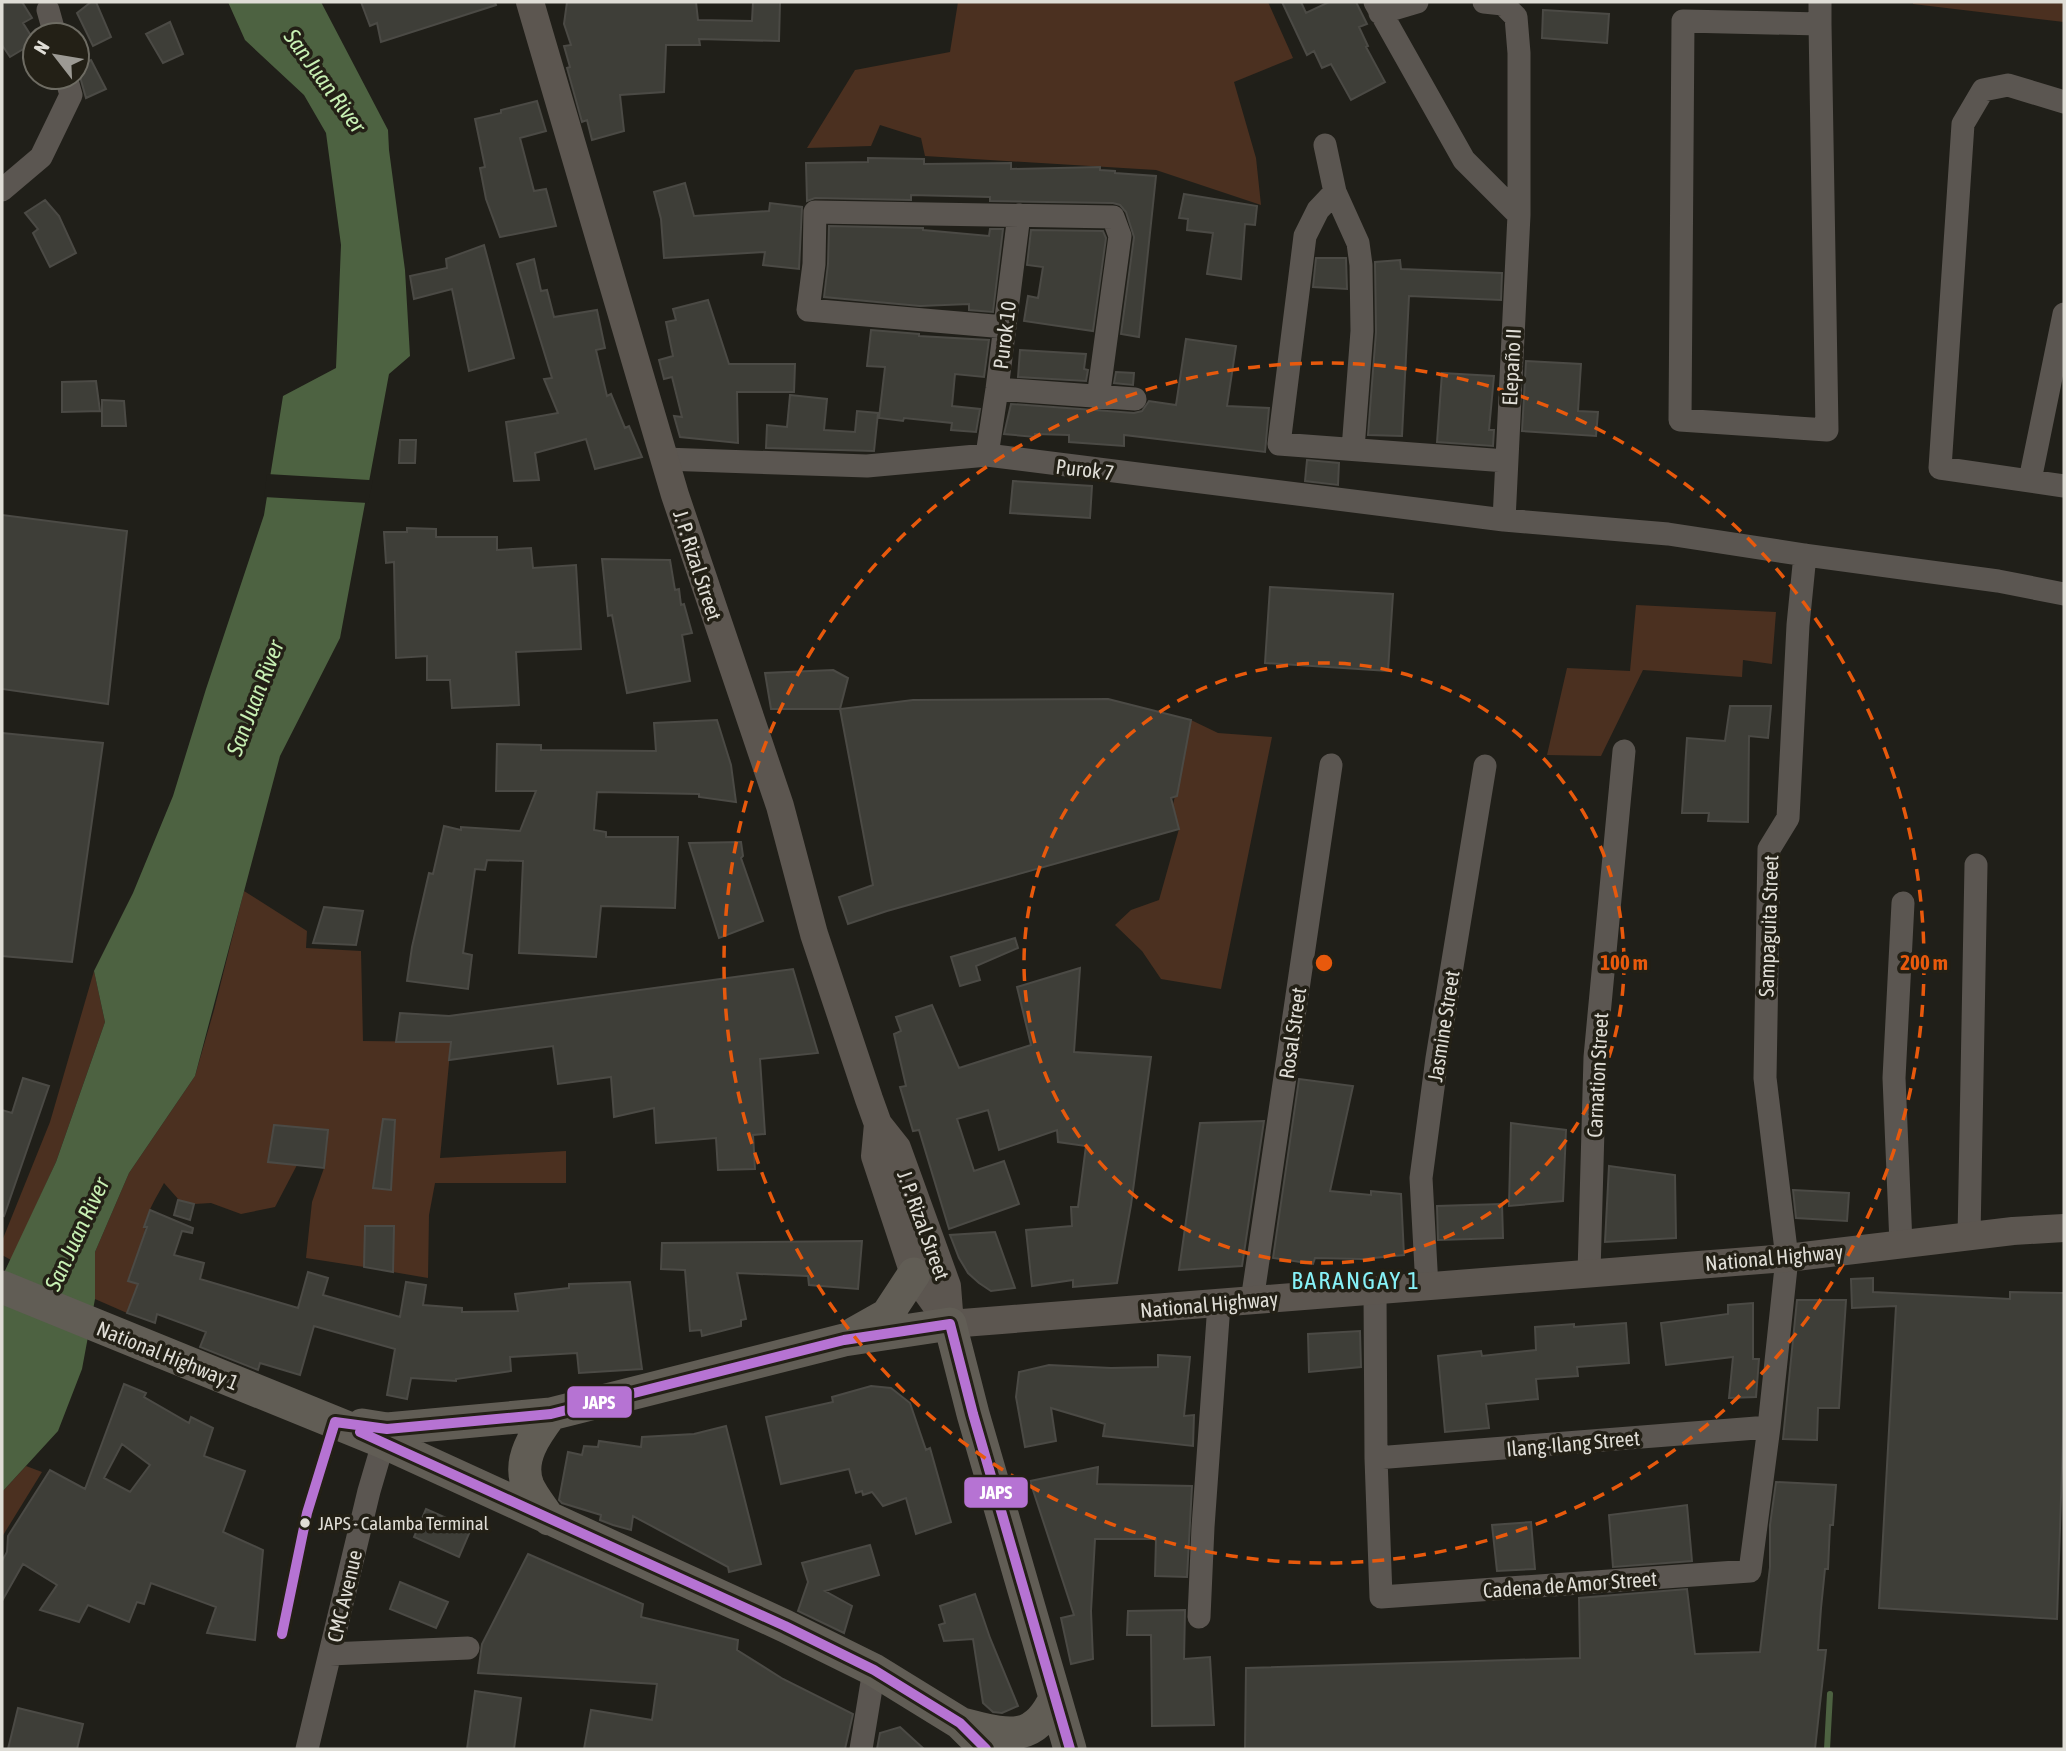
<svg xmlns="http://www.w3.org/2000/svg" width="2066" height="1751" viewBox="0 0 2066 1751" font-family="'Asap Condensed',sans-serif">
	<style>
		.green { fill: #4b3020 }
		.water { fill: #4d6241 }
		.pier { fill: #201f19 }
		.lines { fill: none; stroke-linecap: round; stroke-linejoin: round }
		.stream { stroke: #4d6241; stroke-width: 6 }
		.building { fill: #3e3e38; stroke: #4b4a45; stroke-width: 2; fill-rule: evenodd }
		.minor { stroke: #5b5651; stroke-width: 23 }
		.major { stroke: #5c5650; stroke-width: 28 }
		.highway { stroke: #615d55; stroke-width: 33 }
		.bus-1-casing { stroke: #232016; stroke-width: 16 }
		.bus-1 { stroke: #b673d3; stroke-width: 10 }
		.ring { fill: none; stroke: #e8590c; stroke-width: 3.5; stroke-dasharray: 12 9 }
		.bus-dot { fill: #dfddd6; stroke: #232016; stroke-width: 2.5 }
		.labels { text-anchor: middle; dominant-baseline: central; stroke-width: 7; stroke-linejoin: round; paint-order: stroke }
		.bus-label { font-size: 19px; fill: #dfddd6; stroke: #232016; text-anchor: start }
		.street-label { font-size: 21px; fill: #dfddd6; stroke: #232016 }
		.water-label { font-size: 23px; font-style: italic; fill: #c7f0b3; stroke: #232016 }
		.quarter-label { font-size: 24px; letter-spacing: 2px; fill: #87f2f8; stroke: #232016 }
		.centre { fill: #e8590c; stroke: #232016; stroke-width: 3.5 }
		.ring-label { font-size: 21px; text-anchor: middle; font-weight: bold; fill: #e8590c; stroke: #232016; stroke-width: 7; stroke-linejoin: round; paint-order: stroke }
		.line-badge { stroke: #232016; stroke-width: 2.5 }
		.badge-label { font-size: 19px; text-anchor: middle; font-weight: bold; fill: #fff }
	</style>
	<rect width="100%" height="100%" fill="#201f19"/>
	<path class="green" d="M958,2H1268L1293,58L1234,82L1256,158L1261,205L1156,170L925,156L921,138L880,125L871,146L807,148L855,70L950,52Z
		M1913,2H2064V22L1913,4Z
		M1636,605L1776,612L1772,664L1743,660L1742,677L1643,670L1601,756L1547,755L1567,668L1630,671Z
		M1191,720L1218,733L1272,737L1221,989L1161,979L1142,951L1115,925L1131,910L1159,900L1179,829L1173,805Z
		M244,891L307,931L306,948L361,951L363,1041L451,1042L440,1158L566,1151V1183H435L429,1215L428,1278L393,1272L394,1226H365L364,1267L306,1258L312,1202L324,1168L328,1131L274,1125L269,1162L297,1165L275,1207L241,1214L211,1203L194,1204L179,1200L164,1183C156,1199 143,1216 145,1234L128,1280L138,1284L127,1313L95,1299V1252L129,1173L195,1076L214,1010Z
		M94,971L105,1022L56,1162L11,1260L2,1255V1241L50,1122Z
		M26,1466L42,1472L2,1537V1492Z"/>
	<path class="water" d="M228,2H321L388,130L389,150L405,270L410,356L389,374L340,638L280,756L195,1076L129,1173L95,1252V1299L82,1369L58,1431L2,1492V1277L56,1162L105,1022L94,971L133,893L173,796L206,689L264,515L283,396L336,368L341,245L326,133L304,95L245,40Z"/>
	<path class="pier" d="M267,474L369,480H373L368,503L264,497Z"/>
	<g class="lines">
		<path class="stream" d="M1827,1749L1830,1694"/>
	</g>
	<path class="building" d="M2,2H22L32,18L23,23L35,42L10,57L2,45Z
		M91,2H96L111,37L93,46L77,13Z
		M361,2H495L496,5L381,42L377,23L370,26Z
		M567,2H696L698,20L752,21L753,2H780L779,41L699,39L700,45H666L664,92L620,95L624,131L592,140L587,120L582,122L567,68L570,67L564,46L571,45L564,24Z
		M1282,2H1301L1306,13L1329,2H1356L1367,24L1359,27L1368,46L1366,47L1385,82L1351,100L1331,64L1322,68L1314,51L1307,55Z
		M1543,10L1609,14L1607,43L1542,38Z
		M170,22L183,54L163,63L146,34Z
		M91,60L106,89L86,98L77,66Z
		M537,101L546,131L520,138L534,191L546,189L556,226L500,237L486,199L480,168L485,167L475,119L501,113V110Z
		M868,158L924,159V164L1011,163V169L1100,167V170L1115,171V173L1156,176L1139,337L1121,334L1134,237L1126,212L1120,205L1113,203L990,201V197L911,195V200L815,198L807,201L806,163L868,162Z
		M685,183L694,216L769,211L770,203L802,207L799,269L763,265L765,252L664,258L661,219L654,192Z
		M1184,194L1257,206L1255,225L1245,224L1241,279L1207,274L1213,233L1187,230L1188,219L1179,218Z
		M45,200L59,216L76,253L50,267L33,233L38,229L25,213Z
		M829,226L923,228V230L989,236L990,229H1003L993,312L969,310V304L920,306L824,297L828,264Z
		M1031,230L1103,231L1106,238L1093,331L1024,321L1028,296L1038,298L1043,267L1027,265Z
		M484,245L514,358L469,371L452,289L414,299L410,276L447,268L446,259Z
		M1316,258H1346L1347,289L1313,287Z
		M534,259L541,291L547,290L554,317L597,310L605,348L596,350L607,396L611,394L625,428L629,426L642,457L595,469L586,439L535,453L539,480L514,481L506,422L558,413L544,379L552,378L517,264Z
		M1400,260L1401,269L1502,273L1501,300L1409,296L1402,436L1368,435L1376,332L1375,262Z
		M708,300L729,364H795L794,392H737L738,443L680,437L674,416L682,417L672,377L664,379L659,360L673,356L666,322L676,320L673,309Z
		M871,330L919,334V336L989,340L984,377L955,374L952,406L980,409L976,432L951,430L952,423L904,418L903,421L879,418L885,367L867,366Z
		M1186,339L1236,346L1227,406L1269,408L1265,452L1124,435V446L1069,442V435L1035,434V437L1004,434L1011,404L1134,413L1142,411L1149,401L1176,405Z
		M1020,350L1086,354L1084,369L1088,370L1086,381L1018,377Z
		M1526,361L1581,364L1578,411L1598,412L1596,436L1522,431Z
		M1116,372L1134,373L1133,385L1114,383Z
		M1442,373L1494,376L1489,430H1494L1493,446L1437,442Z
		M96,381L100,411L62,412V382Z
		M790,395L827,399L824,430L855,432L857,411L878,413L874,451L766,448L767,425L787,427Z
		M102,400L124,401L126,426H102Z
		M400,440H416L415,463H399Z
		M1307,460L1339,463L1338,485L1305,481Z
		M1013,481L1092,486L1090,518L1010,513Z
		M2,515L127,531L108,704L2,689Z
		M407,528L436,529V537H497V550L531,548L533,568L576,565L581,649L516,652L519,705L452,708L450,680H427V656L396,658L394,562L386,563L384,532H407Z
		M602,559L670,560L675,590L679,589L681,605L684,604L692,633L682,635L690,681L627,693L612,615L608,616Z
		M1270,587L1393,594L1388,671L1265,663Z
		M833,670L848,678L840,709H771L765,673Z
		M1108,699L1191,720L1177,796L1171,798L1179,829L887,911L848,924L839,897L873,885L840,709L913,700Z
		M1730,706H1771L1768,738L1749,736L1748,822L1708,821L1709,813H1682L1687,738L1725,741Z
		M717,720L731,765L736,802L699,797V794L597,792L594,830L606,832V837H678L675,908L601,906L596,957L519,953L523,861L487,860L485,870L475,869L463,953L472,955L468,989L407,981L412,947L429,873L433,874L444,826L461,830V827L520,831L536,791H496L497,744L541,745V750L656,751L654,723Z
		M2,733L103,743L72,962L2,956Z
		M741,842L743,856L741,858L763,921L719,938L689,843Z
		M324,907L363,911L356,945L313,943Z
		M1015,938L1018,948L976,966L980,980L960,986L951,957Z
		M1080,968L1074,1052L1151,1057L1131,1205L1117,1283L1073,1287V1280L1032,1286L1026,1230L1072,1226L1071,1207H1078L1086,1146L1058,1142L1057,1130L999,1150L988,1110L957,1119L974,1171L1004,1161L1019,1204L949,1229L919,1130L913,1131L900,1087L906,1086L894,1034L901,1031L896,1017L932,1005L959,1068L1031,1045L1017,987Z
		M793,969L818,1053L760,1059L765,1134L753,1135L755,1169L718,1170L716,1138L656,1143L654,1108L614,1117L611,1077L558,1084L553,1046L449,1060L451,1042H396L400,1013L449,1016Z
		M23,1078L49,1086L4,1216L2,1215V1110L12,1113Z
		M1299,1079L1353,1086L1330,1191L1371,1195V1191L1401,1194L1404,1255L1362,1259L1315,1258L1313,1264L1273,1258Z
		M383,1119L395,1120L391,1190L373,1188Z
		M1264,1121L1242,1266L1179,1270L1200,1123Z
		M1511,1123L1566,1130L1563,1201L1509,1206Z
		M274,1125L328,1130L324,1168L268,1162Z
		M1609,1166L1675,1175L1676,1238L1605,1242Z
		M1793,1190L1849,1193L1847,1221L1796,1218Z
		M178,1200L194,1204L190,1220L174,1215Z
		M1502,1204L1503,1238L1438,1240L1437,1206Z
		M150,1210L193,1228L192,1233L182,1231L174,1255L204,1263L200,1279L298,1308L308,1272L328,1278L323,1295L400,1317L406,1282L426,1285L423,1305L462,1308V1312L518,1311L515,1294L569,1288V1284L630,1282L642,1369L579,1373L577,1353L510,1357L511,1371L456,1379V1381L411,1378L407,1399L387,1395L395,1349L314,1326L300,1375L260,1363L258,1370L200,1347L206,1332L157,1314L155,1323L127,1313L138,1284L128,1281L147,1227H144Z
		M365,1226H394L393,1272L364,1267Z
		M995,1232L1015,1288L991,1291L979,1283L968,1273L959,1258L950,1235Z
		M862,1241L858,1289L809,1285L808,1276L737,1273L746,1319L741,1320V1326L702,1336L701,1330L690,1331L685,1270L661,1269L662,1243Z
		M1873,1278V1292L2010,1299V1292L2064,1293V1407L2057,1619L1879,1608L1896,1306L1852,1308L1851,1279Z
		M1797,1300H1846L1839,1408H1818L1817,1440L1783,1439Z
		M1753,1303V1359H1759L1756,1397L1729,1398L1733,1357L1666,1365L1661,1323L1728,1314V1305Z
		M1626,1323L1629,1363L1577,1367L1578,1376L1536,1379L1538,1399L1486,1404L1489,1428L1445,1432L1438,1356L1481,1351L1482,1356L1536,1350L1535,1327L1574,1324V1327Z
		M1360,1331L1361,1367L1309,1372L1308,1334Z
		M1158,1355L1190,1357L1184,1416L1194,1415L1193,1446L1103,1436L1105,1424L1051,1408L1056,1441L1025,1447L1016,1397L1019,1372L1049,1365L1111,1368L1158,1367Z
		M124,1384L146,1393L144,1397L189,1423L191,1417L213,1428L204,1456L245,1471L223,1532L263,1550L255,1640L207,1633L216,1607L151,1583L144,1604L137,1602L129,1622L88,1605L79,1622L40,1610L57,1585L23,1564L2,1601V1561L7,1552L8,1536L50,1470L85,1489ZM122,1444L150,1465L130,1492L104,1478Z
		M871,1386L891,1388L910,1403L926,1450L930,1448L951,1522L916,1534L906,1498L883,1506L872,1492L863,1495L862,1491L856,1493L849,1469L781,1484L766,1417L833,1402L832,1397Z
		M726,1426L761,1564L729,1572L728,1567L633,1516L631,1530L613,1525L600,1520L601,1515L562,1503L559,1500L568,1452L582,1455L584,1446L598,1447L599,1441L641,1447L642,1437L694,1434Z
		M1098,1467L1097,1484L1192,1486L1187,1577L1155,1576L1156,1539H1095L1091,1611L1093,1659L1071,1664L1061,1618L1074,1615L1030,1481Z
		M1776,1482L1836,1485L1833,1525H1830L1828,1569H1825L1821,1608L1818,1650H1826L1815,1749H1245L1246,1668L1580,1658L1579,1598L1687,1589L1695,1654L1760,1652L1770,1567V1525Z
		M1687,1505L1692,1561L1613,1567L1609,1515Z
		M426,1509L471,1529L459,1557L414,1537Z
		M1531,1522L1535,1569L1497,1571L1492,1525Z
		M870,1545L879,1575L825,1591L852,1606L844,1633L798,1611L808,1582L802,1563Z
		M528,1554L643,1604L641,1617L738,1640L737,1650L783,1679L853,1714L845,1749H584L591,1710L652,1720L657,1684L478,1673L482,1644Z
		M400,1582L448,1602L436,1628L390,1609Z
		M975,1594L990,1638L1018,1706L1002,1713L993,1712L983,1703L973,1639L944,1641L939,1625L945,1623L940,1606Z
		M1185,1610L1184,1659L1210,1657L1214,1725L1152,1726L1151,1635H1127L1128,1611Z
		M475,1691L521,1698L514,1749H467Z
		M18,1708L83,1724L77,1749H8Z
		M900,1727L924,1749H877L880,1733Z"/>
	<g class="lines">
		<path class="minor" d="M1375,2L1464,160L1519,215
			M1484,2L1503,4L1516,17L1519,53V215L1504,520
			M1820,2V24L1827,430L1680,420L1683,21L1820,24
			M48,10L55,35
			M1380,13L1417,2
			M2064,102L2008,85L1983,90L1963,124L1940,468L2064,486
			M1325,145L1335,192L1358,243L1361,265L1362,331L1353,449
			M2,190L41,157L71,95L66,77
			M1335,192L1318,210L1305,236L1279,444L1506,461
			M1005,327L808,310L814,264L815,212L1113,217L1120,236L1098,398
			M997,389L1135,399
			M987,455L997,389L1019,215
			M664,459L867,466L987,455L1504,520L1668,534L1805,555L1998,581L2064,594
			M2030,480L2064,314
			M1969,1237L1976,865
			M1901,1244L1894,1078L1903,903
			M1589,1273L1595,1057L1624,751
			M1427,1287L1421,1178L1437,1058L1485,766
			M1375,1291L1376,1458L1381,1597L1750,1571L1769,1427L1787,1258L1765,1078L1769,849L1788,818L1798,625L1805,555
			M1252,1301L1331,765
			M1376,1458L1769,1427
			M1199,1617L1203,1527L1219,1304
			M330,1654L468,1648
			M307,1749L369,1491L387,1430
			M861,1749L874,1670"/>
		<path class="major" d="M530,2L675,495L780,806L814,934L869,1099L878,1124L897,1148L947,1286L950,1324
			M878,1124L875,1156L914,1274L949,1323
			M950,1324L1787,1258L2013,1231L2064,1228"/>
		<path class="highway" d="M2,1287L383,1442L785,1626L874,1670L960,1723L986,1749
			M855,1333L887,1315L914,1274
			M362,1425L387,1429L551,1414L844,1340L950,1324L973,1414L1070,1749
			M549,1519C543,1509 533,1497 528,1486C517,1459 536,1434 551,1414
			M962,1724C1004,1734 1033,1746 1055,1698"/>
		<defs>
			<path id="bus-1" d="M335,1422L387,1429L551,1414L844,1340L950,1324L973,1414L1070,1749
				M360,1432L785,1626L874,1670L960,1723L986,1749
				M282,1634L307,1513L335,1422"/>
		</defs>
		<use href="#bus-1" class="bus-1-casing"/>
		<use href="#bus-1" class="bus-1"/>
	</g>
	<g class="ring">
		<circle cx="1324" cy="963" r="300"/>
		<circle cx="1324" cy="963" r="600"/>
	</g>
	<circle class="bus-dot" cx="305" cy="1523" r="6"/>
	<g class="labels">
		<g class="bus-label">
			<text x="318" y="1523">JAPS - Calamba Terminal</text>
		</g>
		<g class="street-label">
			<text transform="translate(1004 335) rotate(-83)">Purok 10</text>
			<text transform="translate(1511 367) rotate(-87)">Elepaño II</text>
			<text transform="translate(1085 469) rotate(7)">Purok 7</text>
			<text transform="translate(698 565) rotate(72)">J. P. Rizal Street</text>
			<text transform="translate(1768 926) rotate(-88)">Sampaguita Street</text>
			<text transform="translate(1443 1026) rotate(-81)">Jasmine Street</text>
			<text transform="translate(1292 1033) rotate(-82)">Rosal Street</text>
			<text transform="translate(1597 1075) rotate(-87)">Carnation Street</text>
			<text transform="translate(924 1225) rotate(70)">J. P. Rizal Street</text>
			<text transform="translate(1774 1257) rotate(-5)">National Highway</text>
			<text transform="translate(1209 1304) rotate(-5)">National Highway</text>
			<text transform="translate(168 1355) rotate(22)">National Highway 1</text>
			<text transform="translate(1573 1443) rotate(-5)">Ilang-Ilang Street</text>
			<text transform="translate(1570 1584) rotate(-4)">Cadena de Amor Street</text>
			<text transform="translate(344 1596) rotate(-77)">CMC Avenue</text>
		</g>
		<g class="water-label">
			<text transform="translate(325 81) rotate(54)">San Juan River</text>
			<text transform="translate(255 698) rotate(-69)">San Juan River</text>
			<text transform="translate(77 1234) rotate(-65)">San Juan River</text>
		</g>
		<g class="quarter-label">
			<text x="1356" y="1280">BARANGAY 1</text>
		</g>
	</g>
	<circle cx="1324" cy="963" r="10" class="centre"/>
	<g class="ring-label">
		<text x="1624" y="970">100 m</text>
		<text x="1924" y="970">200 m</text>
	</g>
	<g class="line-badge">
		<rect x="566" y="1385" width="67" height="34" rx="7" fill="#b673d3"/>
		<rect x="963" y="1476" width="66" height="33" rx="7" fill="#b673d3"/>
	</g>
	<g class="badge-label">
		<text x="599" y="1409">JAPS</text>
		<text x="996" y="1499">JAPS</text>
	</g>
	<rect width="2066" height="1751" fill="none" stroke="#dfddd6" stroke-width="7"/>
	<g transform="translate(56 56) rotate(301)"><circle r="33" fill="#232016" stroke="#6e6c63" stroke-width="2"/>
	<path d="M0-5L12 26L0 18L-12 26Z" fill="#9c9a94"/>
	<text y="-10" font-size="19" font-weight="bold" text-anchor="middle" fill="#dfddd6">N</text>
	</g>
</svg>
